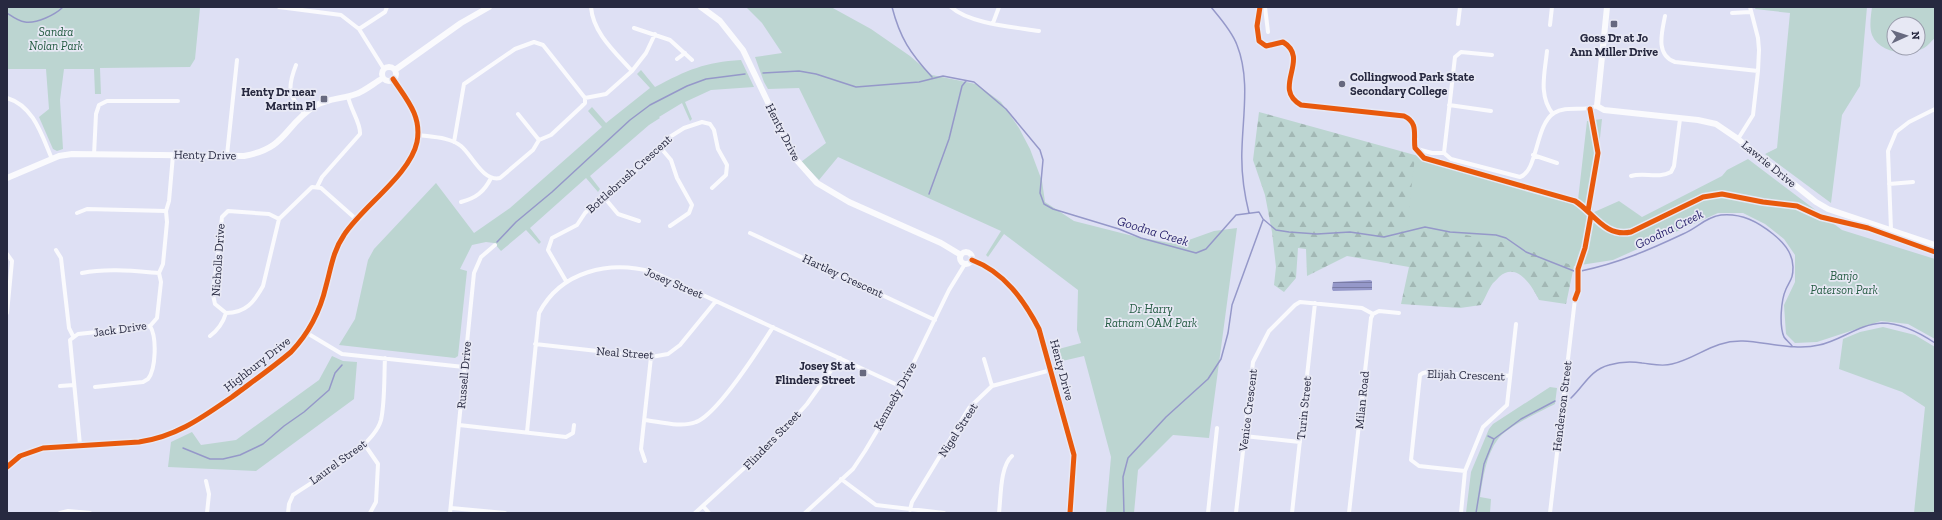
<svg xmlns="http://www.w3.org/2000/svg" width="1942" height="520" viewBox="0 0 1942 520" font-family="'Zilla Slab',serif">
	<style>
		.forest { fill: url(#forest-firs) }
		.park { fill: #bcd5d1; fill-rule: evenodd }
		.water { fill: url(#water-rules) }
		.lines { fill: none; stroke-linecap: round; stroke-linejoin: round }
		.stream { stroke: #9598c9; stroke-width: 1.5 }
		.street { stroke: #fafafd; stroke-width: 4 }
		.secondary { stroke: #fafafd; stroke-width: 6 }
		.cycleway-casing { stroke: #e7e8f4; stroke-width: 8 }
		.cycleway { stroke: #e8590c; stroke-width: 5 }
		.poi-dot { fill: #67697f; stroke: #e7e8f4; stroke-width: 1.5 }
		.labels { text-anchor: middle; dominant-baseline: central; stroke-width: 3.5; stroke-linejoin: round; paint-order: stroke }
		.park-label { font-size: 12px; font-style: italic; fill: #245b42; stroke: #e7e8f4 }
		.poi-label { font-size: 12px; font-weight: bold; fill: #272940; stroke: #e7e8f4; text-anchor: end }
		.street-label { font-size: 12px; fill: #272940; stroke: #e7e8f4 }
		.water-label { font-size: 13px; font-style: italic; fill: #2d2770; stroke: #e7e8f4 }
	</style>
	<defs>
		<pattern id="forest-firs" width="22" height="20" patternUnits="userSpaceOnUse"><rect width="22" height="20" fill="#bcd5d1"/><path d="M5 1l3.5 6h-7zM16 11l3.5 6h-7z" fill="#a2b7b4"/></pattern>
		<pattern id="water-rules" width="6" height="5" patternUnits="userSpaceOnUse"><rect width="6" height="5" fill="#9598c9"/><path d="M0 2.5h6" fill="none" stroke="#7a7ca5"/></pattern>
	</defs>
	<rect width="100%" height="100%" fill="#dee0f4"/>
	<path class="forest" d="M1259,112L1578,200L1574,266L1566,304L1539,300C1532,286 1517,261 1499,277C1497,280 1493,282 1491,286C1487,292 1485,299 1481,305L1460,308L1401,304L1409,267L1347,256L1307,276L1306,249L1298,248L1296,278L1284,292L1274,285L1276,267L1272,232L1265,195L1253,160Z"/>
	<path class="park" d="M7,7L200,8L195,59L190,67L100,68L101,94H95L94,69H64L60,100L63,149L57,151L53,149L39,117L49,109L46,69H7Z
		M746,7H831L871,29L910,56L932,75L976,84L1001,102L1019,128L1030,149L1042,181L1045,202L1074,221L1137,237L1170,243L1186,241L1214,231L1237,228L1209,438L1173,435L1138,470L1134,513H1106L1111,457L1084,356L1058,362L1055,350L1081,343L1077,330L1078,290L1004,234L988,257L986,255L1001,231L838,157L819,180L801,162L826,143L799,88L768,89L764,82L755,57L782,53L762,23Z
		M1756,7H1867L1860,86L1842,115L1831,203L1765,154L1777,148L1790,13L1755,9Z
		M1872,7H1935V38C1931,41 1928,46 1924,48C1909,57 1879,53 1872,35C1869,27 1871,15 1872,7ZM1894,24H1918V48H1894Z
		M741,60L754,87L711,90L685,102L692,119L690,121L682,103L659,117L660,118L649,125L590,176L600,189L598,192L586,178L530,228L541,242L539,244L526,230L501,251L494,243L486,242L472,245L460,269L467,271L458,356L455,358L339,345L355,319L368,260L374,249L436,183L474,233L510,208L602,127L588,111L592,107L606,123L650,88L637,74L641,70L655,87C687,70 705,62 741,60Z
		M1602,119L1592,213L1619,201L1642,217L1722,176L1727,170L1748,159L1842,230L1935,259V339L1908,324L1881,321L1817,342L1795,343L1786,334L1784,305L1795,282V255L1784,239L1765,224L1743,213H1718L1613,260L1574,266L1511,244L1451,232L1407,228L1415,156L1578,200L1587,121Z
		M1883,327L1915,335L1935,347V513H1914L1925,407L1902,392L1839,369L1843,339L1860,332Z
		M332,356L343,361L357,362L354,399L256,471L168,467L171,442L192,432L201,445L236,440L319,380Z
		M1550,387L1557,388L1555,404C1541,411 1507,427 1498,439C1486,455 1483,478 1480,497L1491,499L1490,513H1466L1471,472L1489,429L1493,424Z"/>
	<path class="water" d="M1370,280L1372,281V290L1333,291L1332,289L1333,282Z"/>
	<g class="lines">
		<path class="stream" d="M836,7H847
			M892,7C900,38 910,53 932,77
			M1211,7C1220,18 1232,31 1237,45C1250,78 1243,114 1242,148C1241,169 1244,193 1249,213
			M7,13C13,17 18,21 25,22C36,24 55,15 63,7
			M763,73L799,71L816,74L856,87L919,82L943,76L974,82L1006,109L1040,150L1043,160L1040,193L1044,204L1053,209L1119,229L1141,238L1196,253L1206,249L1236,215L1259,212L1263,219L1276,230L1289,232L1317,234L1350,232L1384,237L1425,227L1450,232L1496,235L1506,238L1526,252L1574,271
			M929,194L949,139L962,86L966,81
			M497,242L516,222L552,192L630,120L650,105L687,86L706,79L745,74
			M1581,271C1619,263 1649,250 1683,234C1697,228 1706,217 1721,215C1742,213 1758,222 1773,234C1783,242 1793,254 1793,267C1793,278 1791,279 1786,289C1781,300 1779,325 1784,337C1786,340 1790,343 1792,346
			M1571,398C1584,386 1590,370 1609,365C1619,362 1631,361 1642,363C1652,364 1662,367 1672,364C1698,358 1713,340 1743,341C1766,342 1796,351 1819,345C1840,341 1859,324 1882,323C1900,323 1920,333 1935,343
			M1488,436L1494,439
			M183,448L210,459H223L240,455L263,444L284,426L304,412L329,390L335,373L342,365
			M1124,513L1123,477L1128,458L1166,417L1208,379L1221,359L1228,333L1232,305L1263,220
			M1476,513L1484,464L1494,439L1521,419L1555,401"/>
		<path class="street" d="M279,7L341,15L359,29L384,69
			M591,7C593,33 615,52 632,71
			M951,7C970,24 1014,27 1039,31
			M1265,7L1268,32
			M1732,13L1750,12
			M1665,16C1662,32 1655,55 1675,62L1758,71
			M993,23L999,7
			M1458,24L1460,7
			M1550,25L1552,7
			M634,28L670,40L692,60
			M359,29L385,12L387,7
			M1547,51C1545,72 1538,96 1553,114
			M677,59L685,53
			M296,65C287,88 288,96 305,114
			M7,98C34,106 42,136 52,159
			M585,98L606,94L632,71L646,53L655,34
			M1449,105L1491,111
			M518,114L539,140
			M418,135C431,137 450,137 461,146C472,155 483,182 500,178L533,150L539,140L551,135L581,107L585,103V98L543,45L534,42L515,49L464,84L454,142
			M1738,139L1753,115L1758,71L1759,50L1758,38L1750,7
			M660,147L671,160L677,178L692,205L689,213L670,226
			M1417,149L1432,153H1444L1451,159L1520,177C1538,171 1535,125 1554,113C1567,105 1583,112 1597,106
			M1444,153L1455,57L1461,52L1492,55
			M94,155L96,114L99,105L107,101H178
			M227,155L237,60
			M1533,155L1557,163
			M1631,176C1644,172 1658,179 1671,172L1674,166L1680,119
			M1889,184L1913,182
			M317,187L322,177L360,134C361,123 350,109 348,96
			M603,196L618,214L639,221
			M461,202C476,198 484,192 491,178
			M77,213L87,209L166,211
			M279,219L269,214L228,211L222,217L213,295L215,304L226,313C246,313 254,302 263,286L279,219L312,187L321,188L356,219
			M1891,230L1888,151L1896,132L1909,122L1935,109
			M750,233L935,320
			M56,250L61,258L69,328L73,336
			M7,254L12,261L7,313
			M82,273C107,268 134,271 159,273
			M566,281L548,250L552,238L577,225L585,213L600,198L653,157L665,140L684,128L702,122L710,124L714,130L718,149L727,165L726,175L712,188
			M307,333L342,354L464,367
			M210,336C218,330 223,323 226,313
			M535,344L651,357L668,354L680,345L716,301
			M984,359L992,386
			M60,386L74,385
			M95,387L143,382L148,379C156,369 157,337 150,326
			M645,420C661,422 681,428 696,422C718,414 759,349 773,327
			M459,425L566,437L573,433L574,425
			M527,432L539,313C561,271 609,260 653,272L902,387
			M1244,436L1300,442
			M80,445L70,340L78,334L145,327L150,326L157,318L161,282L159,273L163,264L167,222L166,211L169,201L173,155
			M365,445L378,464L376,502L370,513
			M645,461L641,449L651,357
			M7,467L20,456L43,448L139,442C176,437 203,417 232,397C252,382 272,368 291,352C309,333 320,312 326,286C331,268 333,251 344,235C363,206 410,175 417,142C422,116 407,100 393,79
			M1465,471L1419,466L1411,460L1420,375C1425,370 1432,373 1438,373C1462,376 1486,373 1510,376
			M841,479L876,505L944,513
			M206,481L209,494L207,513
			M703,506L709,513
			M451,508L505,513
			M910,510L912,502L969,408L992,386L1051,370
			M60,513L68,511L90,513
			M288,513L289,504L293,495C316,479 374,447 381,420C385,402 384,377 385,358
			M450,513L474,273L481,257L495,245
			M695,513L775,440L807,404L840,358
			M805,513L853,469L865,451L896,399L949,290L965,264
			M999,513C1001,497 1000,466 1012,456
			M1208,513L1217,428
			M1236,513L1253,362L1269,331L1295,305L1300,302L1362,308L1373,314
			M1292,513L1315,303
			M1349,513L1371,318L1373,314L1379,311L1399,313
			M1461,513L1465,471L1483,427L1507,405L1516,324
			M1550,513L1575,299"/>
		<path class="secondary" d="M701,7L720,21L743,50L794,157L817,183L849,202L941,243L961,255
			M1607,7L1597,106L1604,110L1698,120L1716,124L1738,139L1816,202L1828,209L1935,245
			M382 74a7 7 0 1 1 14 0a7 7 0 1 1-14 0Z
			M395,70L461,23L489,7
			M7,178L59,156L72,154L244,156C288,148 284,125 315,106C328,98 343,99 356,94C365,91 374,83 383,78
			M960 258a6 6 0 1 1 12 0a6 6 0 1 1-12 0Z
			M972,260C1004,272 1024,300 1039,329L1074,455L1070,513"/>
		<defs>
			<path id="cycleway" d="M1260,7L1257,26L1259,41L1266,46L1283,42C1311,59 1271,88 1301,105L1404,116C1419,123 1413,135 1415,148L1424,158L1575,201C1593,212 1605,238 1631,232L1703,197L1722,194L1763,202L1797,206L1821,217L1868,228L1935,252
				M1588,211L1598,153L1590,109
				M972,260C1004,272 1024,300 1039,329L1074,455L1070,513
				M1575,299L1578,291V269L1585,248L1591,215
				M7,467L20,456L43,448L139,442C176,437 203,417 232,397C252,382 272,368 291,352C309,333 320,312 326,286C331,268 333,251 344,235C363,206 410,175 417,142C422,116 407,100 393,79"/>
		</defs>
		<use href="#cycleway" class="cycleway-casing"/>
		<use href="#cycleway" class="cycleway"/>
	</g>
	<g class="poi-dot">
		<rect x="1610" y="20" width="8" height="8" rx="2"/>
		<circle cx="1342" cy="84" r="4"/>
		<rect x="320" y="95" width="8" height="8" rx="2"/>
		<rect x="859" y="369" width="8" height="8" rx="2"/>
	</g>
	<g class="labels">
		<g class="park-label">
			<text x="56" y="32">Sandra<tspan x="56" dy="14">Nolan Park</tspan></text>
			<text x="1844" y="276">Banjo<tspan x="1844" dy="14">Paterson Park</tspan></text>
			<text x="1151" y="309">Dr Harry<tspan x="1151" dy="14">Ratnam OAM Park</tspan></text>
		</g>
		<g class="poi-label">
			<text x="1614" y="38" text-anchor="middle">Goss Dr at Jo<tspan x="1614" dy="14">Ann Miller Drive</tspan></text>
			<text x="1350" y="77" text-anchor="start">Collingwood Park State<tspan x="1350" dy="14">Secondary College</tspan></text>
			<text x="316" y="92">Henty Dr near<tspan x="316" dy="14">Martin Pl</tspan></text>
			<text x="855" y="366">Josey St at<tspan x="855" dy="14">Flinders Street</tspan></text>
		</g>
		<g class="street-label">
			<text transform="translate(783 132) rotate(63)">Henty Drive</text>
			<text transform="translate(205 155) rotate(1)">Henty Drive</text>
			<text transform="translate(1769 164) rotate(39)">Lawrie Drive</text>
			<text transform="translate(629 174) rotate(-42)">Bottlebrush Crescent</text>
			<text transform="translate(218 260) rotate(-86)">Nicholls Drive</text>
			<text transform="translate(843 276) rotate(25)">Hartley Crescent</text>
			<text transform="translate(674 283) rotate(23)">Josey Street</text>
			<text transform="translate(120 329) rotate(-8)">Jack Drive</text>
			<text transform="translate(625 353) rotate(4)">Neal Street</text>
			<text transform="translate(257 364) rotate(-38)">Highbury Drive</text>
			<text transform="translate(1062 370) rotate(75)">Henty Drive</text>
			<text transform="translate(464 375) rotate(-85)">Russell Drive</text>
			<text transform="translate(1466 375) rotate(2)">Elijah Crescent</text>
			<text transform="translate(895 396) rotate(-61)">Kennedy Drive</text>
			<text transform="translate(1362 400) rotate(-84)">Milan Road</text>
			<text transform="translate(1562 406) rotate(-83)">Henderson Street</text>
			<text transform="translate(1304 408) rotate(-84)">Turin Street</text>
			<text transform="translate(1248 410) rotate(-83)">Venice Crescent</text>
			<text transform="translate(958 430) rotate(-57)">Nigel Street</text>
			<text transform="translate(772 440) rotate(-46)">Flinders Street</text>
			<text transform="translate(338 462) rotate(-36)">Laurel Street</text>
		</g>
		<g class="water-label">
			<text transform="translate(1669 229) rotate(-26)">Goodna Creek</text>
			<text transform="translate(1153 231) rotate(17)">Goodna Creek</text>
		</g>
	</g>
	<rect width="1942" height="520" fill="none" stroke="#272940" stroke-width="16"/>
	<g transform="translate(1906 36) rotate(87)"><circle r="19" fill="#e7e8f4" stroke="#9a9cac"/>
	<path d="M0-3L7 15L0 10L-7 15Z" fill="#67697f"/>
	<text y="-6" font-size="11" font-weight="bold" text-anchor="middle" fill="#272940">N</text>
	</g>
</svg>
